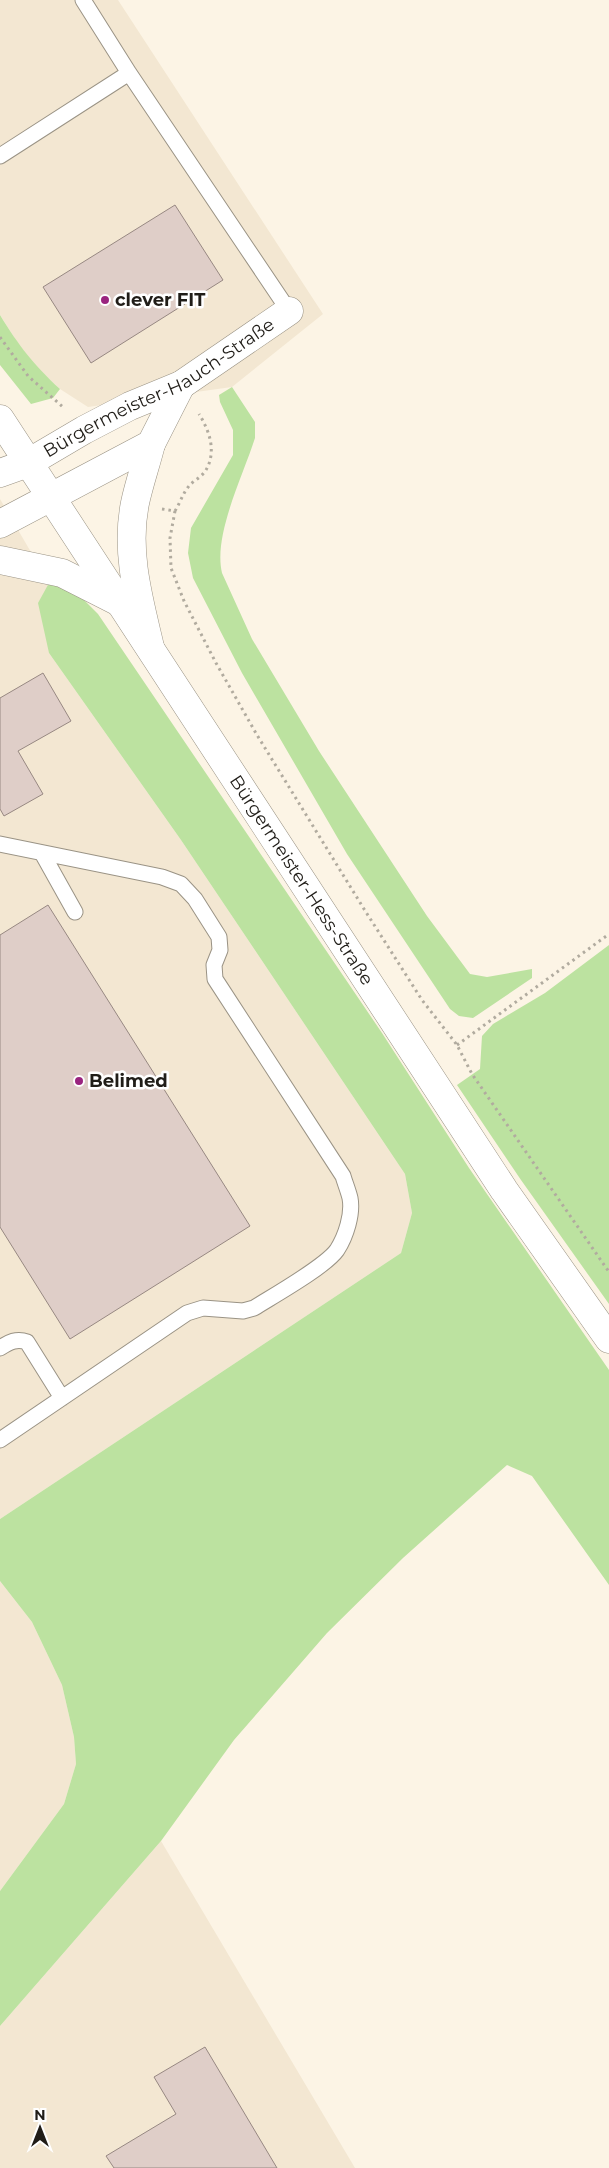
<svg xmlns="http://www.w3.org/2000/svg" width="609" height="2168" viewBox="0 0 609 2168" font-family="Montserrat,sans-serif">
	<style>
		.built { fill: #f3e7d2 }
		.green { fill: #bce2a0 }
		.building { fill: #dfcec8; stroke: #978882 }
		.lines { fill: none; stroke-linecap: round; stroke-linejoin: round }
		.lane-casing { stroke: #9a9385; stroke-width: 17 }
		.street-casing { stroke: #9a9385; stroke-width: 29 }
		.secondary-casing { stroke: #9a9385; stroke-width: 29 }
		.path { stroke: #b1ab9f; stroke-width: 3; stroke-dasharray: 2.5 4; stroke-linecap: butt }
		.lane { stroke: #fff; stroke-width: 15 }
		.street { stroke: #fff; stroke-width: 28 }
		.secondary { stroke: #fff; stroke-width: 28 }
		.poi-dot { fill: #9a247f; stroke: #fff; stroke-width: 2 }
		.labels { text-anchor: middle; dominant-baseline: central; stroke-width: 5; stroke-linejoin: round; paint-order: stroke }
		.poi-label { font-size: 18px; font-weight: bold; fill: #201d18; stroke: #fff; text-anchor: start }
		.street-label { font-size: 18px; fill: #201d18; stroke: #fff }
	</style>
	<rect width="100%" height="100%" fill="#fcf4e5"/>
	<path class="built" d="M0,0H118L323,314L232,387L88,407L60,389L37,368L19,345L0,315Z
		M0,499L49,583V653L181,840L405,1174L412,1213L401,1253L0,1519Z
		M0,1581L32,1622L62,1685L74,1737L76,1764L64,1804L0,1891Z
		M161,1841L355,2168H0V2026Z"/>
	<path class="green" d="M0,315C19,346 33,364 60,389L53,398L31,404L0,365Z
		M232,387L255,422V438C243,476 213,535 222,573L252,639L319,751L427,916L470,974L487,977L532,969V978L473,1018L459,1016L450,1009L347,854L242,673L193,578L188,553L191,528L233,455V430L220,402L219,395Z
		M49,583L78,594L98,614L382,1033L469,1168L609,1370V1585L532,1476L507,1465L403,1558L327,1633L234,1740L161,1841L0,2026V1891L64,1804L76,1764L74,1737L62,1685L32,1622L0,1581V1519L401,1253L412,1213L405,1174L181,840L49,653L38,603Z
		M609,945V1304L521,1180L457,1085L480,1069L482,1036L493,1024L545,993Z"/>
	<path class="building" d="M175,205L223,280L91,363L43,287Z
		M43,673L71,721L18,751L43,794L4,816L0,809V698Z
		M48,905L250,1226L70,1339L0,1227V935Z
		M205,2047L277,2168H114L106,2156L176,2114L154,2077Z"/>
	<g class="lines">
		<defs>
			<path id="lane" d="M83,0L129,73L289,311
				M0,156L129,73
				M0,844L162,877L181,884L195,899L219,937L220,950L214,965L215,979L343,1176C345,1183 348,1190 350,1198C353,1214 346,1236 337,1250C325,1267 273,1296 254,1308L243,1311L203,1308L187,1313L0,1440
				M42,853L75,912
				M0,1348C9,1342 17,1338 27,1342L62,1398"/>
			<g id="street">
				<path id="s1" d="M0,473L28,463L84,430L130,406L181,385L289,311"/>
				<path d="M0,524L151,444L181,385"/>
				<path d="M0,560L62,573L121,603"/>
				<path d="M150,647C139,600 125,552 135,503C139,484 146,464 151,444"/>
			</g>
			<g id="secondary">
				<path id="s2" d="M0,419L504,1190L609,1339"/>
			</g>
		</defs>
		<use href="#lane" class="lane-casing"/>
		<use href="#street" class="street-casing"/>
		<use href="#secondary" class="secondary-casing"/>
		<path class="path" d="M0,337L28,376L64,408
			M162,509L175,511L170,538L171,568L184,601L216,663L257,735L364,909L422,1000L457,1045L472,1074L609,1272
			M175,511C180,503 183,493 189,486C194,480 202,477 206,470C217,451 209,430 199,414
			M457,1045L609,934"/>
		<use href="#lane" class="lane"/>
		<use href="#street" class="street"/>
		<use href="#secondary" class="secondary"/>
	</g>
	<g class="poi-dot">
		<circle cx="105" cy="300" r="5"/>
		<circle cx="79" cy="1081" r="5"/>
	</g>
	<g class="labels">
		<g class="poi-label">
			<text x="115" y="300">clever FIT</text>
			<text x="89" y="1081">Belimed</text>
		</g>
		<g class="street-label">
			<text stroke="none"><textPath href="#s1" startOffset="181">Bürgermeister-Hauch-Straße</textPath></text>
			<text stroke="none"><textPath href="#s2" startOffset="551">Bürgermeister-Hess-Straße</textPath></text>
		</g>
	</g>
	<g transform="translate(40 2128)" stroke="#ffffff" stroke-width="4" paint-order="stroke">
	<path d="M0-4L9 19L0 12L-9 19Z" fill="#201d18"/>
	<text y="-8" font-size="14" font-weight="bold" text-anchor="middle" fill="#201d18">N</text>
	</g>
</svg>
